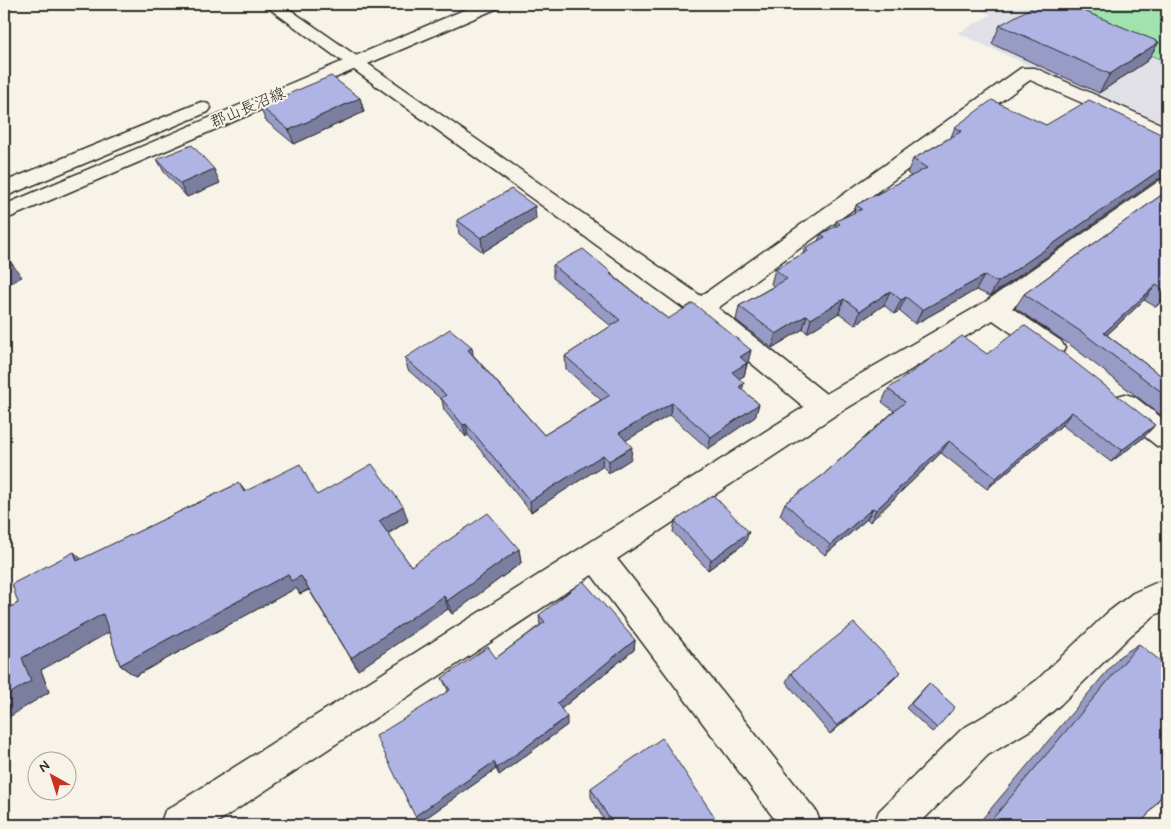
<svg xmlns="http://www.w3.org/2000/svg" width="1171" height="829" viewBox="0 0 1171 829" font-family="Mynerve,'Klee One',sans-serif">
	<style>
		.built { fill: #e2e0e7 }
		.green { fill: #a0e3ae; stroke: #66876c }
		.lines { fill: none; stroke-linecap: round; stroke-linejoin: round }
		.minor-casing { stroke: #2b2b2b; stroke-width: 3 }
		.major-casing { stroke: #2b2b2b; stroke-width: 3 }
		.minor { fill: #f7f3e8; fill-rule: evenodd }
		.major { fill: #f7f3e8; fill-rule: evenodd }
		.wall { fill: #979bc5; stroke: #2b2b2b }
		.shaded-wall { fill: #7b7ea0; stroke: #2b2b2b }
		.building { fill: #b0b4e5; stroke: #2b2b2b }
		.labels { text-anchor: middle; dominant-baseline: central; stroke-width: 4; stroke-linejoin: round; paint-order: stroke }
		.far-street-label { font-size: 16px; fill: #2b2b2b; stroke: #f7f3e8 }
	</style>
	<rect width="100%" height="100%" fill="#f7f3e8"/>
	<filter id="ink" filterUnits="userSpaceOnUse"><feTurbulence type="fractalNoise" baseFrequency=".02" numOctaves="2"/><feDisplacementMap in="SourceGraphic" scale="10" xChannelSelector="R" yChannelSelector="G"/><feConvolveMatrix kernelMatrix="1 2 1 2 8 2 1 2 1" color-interpolation-filters="sRGB"/></filter>
	<g filter="url(#ink)">
		<path class="built" d="M972,4H1167V129L958,33L991,15Z"/>
		<path class="green" d="M1167,4V62L1031,5L1032,4Z"/>
		<g class="lines">
			<defs>
				<path id="minor" d="M263,4H282L701,296L1021,68H1035L1167,127V140L1030,80L718,308L826,394L985,302L1159,181L1167,179V196L1012,308L1061,341L1065,348L1061,355L1052,358L1043,355L993,320L834,416L617,559L816,811L821,825H779L592,575L213,825H160L165,811L804,407L692,314Z
					M1125,394L1135,397L1167,422V449L1157,446L1115,413L1111,405L1115,397Z
					M1167,578V609L1155,615L1131,635L1061,704L1032,729L988,755L918,825H874L879,811L962,729L1006,703L1037,680L1107,613L1133,593Z"/>
				<path id="major" d="M478,4H500L498,8L4,220V205Z
					M201,102L208,104L211,108L208,112L4,197V182Z"/>
			</defs>
			<use href="#minor" class="minor-casing"/>
			<use href="#major" class="major-casing"/>
			<use href="#minor" class="minor"/>
			<use href="#major" class="major"/>
		</g>
		<path class="wall" d="M1000,25L1159,42L1147,61L1099,93L992,44Z
			M360,98L364,112L294,144L265,120L260,106Z
			M1046,125L1167,137V178L1158,179L990,296L976,290L915,324L899,311L894,314L884,305L855,325L839,313L807,333L803,329L772,348L736,320L739,306L774,286L771,284L775,269L803,254L805,248L818,241L821,234L835,227L836,221L854,213L856,205L911,176L907,173L913,159L951,137L955,127Z
			M157,159L220,183L187,197L164,172Z
			M1167,191V300L1165,298L1156,307L1144,300L1107,335L1167,380V420L1073,347L1015,308L1024,294Z
			M536,219L483,252L459,234L457,220Z
			M553,265L612,273V275L668,319L751,350L744,376L739,378L743,390L759,404L755,417L708,449L670,415L626,440L631,459L609,473L602,466L531,512L468,435L466,437L444,410L442,400L408,370L405,358L474,356L544,435L601,400L566,369L565,356L611,326L553,278Z
			M987,354L1155,425L1143,438L1111,462L1062,425L987,489L941,453L870,522L867,519L825,555L780,515L785,503L823,475L894,411L882,402L888,389Z
			M239,483L245,491L317,495L408,521L388,534L411,566L519,549L521,563L452,614L448,609L358,670L309,590L300,594L296,588L135,676L120,665L109,632L41,670L49,692L4,720V611L18,603L82,559Z
			M675,521L745,543L708,570L673,532Z
			M539,615L635,640L634,650L561,709L567,725L499,775L496,769L420,822L448,690L442,678L496,658L540,625Z
			M1139,644L1160,689L1167,695V797L1163,794L1143,821L1147,825H977L1120,656Z
			M901,672L892,681L830,734L786,682L791,673Z
			M929,683L937,728L932,732L906,708Z
			M591,788L720,825H607L591,797Z"/>
		<path class="shaded-wall" d="M1159,42L1147,61L1099,93L1110,74Z
			M360,98L364,112L294,144L289,130Z
			M1167,165V178L1158,179L990,296L998,282Z
			M214,169L220,183L187,197L180,184Z
			M535,206L536,219L483,252L481,238Z
			M4,253L22,277L4,286Z
			M984,276L976,290L915,324L922,310Z
			M1156,285L1144,300L1097,344L1104,333Z
			M890,291L884,305L855,325L860,311Z
			M1167,293V296L1156,307Z
			M906,297L899,311L894,314L901,300Z
			M844,299L839,313L807,333L811,319Z
			M807,315L803,329L772,348L776,334Z
			M472,347L474,360L468,350Z
			M751,350L748,363L742,366L747,363L744,376L729,384L732,372L740,357Z
			M744,383L741,395L739,387Z
			M672,403L670,415L618,445L619,433Z
			M759,404L755,417L708,449L711,437Z
			M1072,412L1062,425L987,489L996,478Z
			M466,424L468,435L466,437L463,425Z
			M1155,425L1143,438L1111,462L1122,450Z
			M949,441L941,453L870,522L876,510Z
			M632,447L631,459L609,473V461Z
			M603,455L602,466L531,512L530,501Z
			M403,506L408,521L385,535L379,521Z
			M873,508L867,519L825,555L830,545Z
			M749,532L745,543L708,570L711,560Z
			M519,549L521,563L452,614L447,601Z
			M74,552L89,566L77,561Z
			M288,574L301,576L309,589L300,594L296,588L135,676L120,665Z
			M444,596L448,609L358,670L351,658Z
			M103,614L119,627L41,670L49,692L4,720V697L22,658Z
			M635,640L634,650L558,711L557,703Z
			M901,672L892,681L830,734L837,726Z
			M567,717V725L499,775L497,768Z
			M494,762L496,769L420,822L415,816Z"/>
		<path class="building" d="M1038,4H1067L1159,42L1110,74L1000,25Z
			M331,76L360,98L289,130L260,106Z
			M992,100L1046,125L1089,100L1167,137V165L998,282L984,276L922,310L906,297L901,300L890,291L860,311L844,299L811,319L807,315L776,334L739,306L787,279L775,269L808,251L805,248L825,237L821,234L840,224L836,221L862,209L856,205L927,168L913,159L962,131L955,127Z
			M192,145L214,169L180,184L157,159Z
			M511,189L535,206L481,238L457,220Z
			M1167,191V292L1156,285L1104,333L1167,380V396L1083,333L1024,294Z
			M583,249L612,273L610,274L668,319L693,303L751,350L740,357L747,363L732,372L744,383L739,387L759,404L711,437L672,403L619,433L632,447L609,461L603,455L530,501L466,424L463,425L441,398L446,395L405,358L450,329L472,347L468,350L544,435L610,395L565,356L620,320L553,265Z
			M4,254L11,264L4,267Z
			M1024,325L1062,352L1155,425L1122,450L1072,412L996,478L949,441L876,510L873,508L830,545L785,503L823,475L905,402L888,389L962,336L987,354Z
			M300,464L317,495L372,464L403,506L379,521L411,566L488,513L519,549L447,601L444,596L351,658L301,576L291,581L288,574L120,665L103,614L22,658L31,681L4,697V611L18,603L12,584L74,552L77,561L239,483L244,492Z
			M713,495L749,532L711,560L675,521Z
			M583,581L635,640L557,703L567,717L497,768L494,762L415,816L376,736L450,690L442,678L488,647L496,658L545,622L539,615Z
			M854,623L901,672L837,726L791,673Z
			M1139,644L1167,666V681L1160,689L1167,695V788L1143,821L1147,825H991L989,823Z
			M929,683L955,707L937,728L911,704Z
			M662,738L720,825H613L591,788Z"/>
	</g>
	<g class="labels">
		<g class="far-street-label">
			<text transform="translate(248 108) rotate(-23)">郡山長沼線</text>
		</g>
	</g>
	<rect width="1171" height="829" fill="none" stroke="#f7f3e8" stroke-width="20"/>
	<rect x="10" y="10" width="1151" height="809" fill="none" stroke="#2b2b2b" stroke-width="2" filter="url(#ink)"/>
	<g transform="translate(52 776) rotate(321)"><circle r="24" fill="#f7f3e8" stroke="#a5a39c"/>
	<path d="M0-4L9 19L0 12L-9 19Z" fill="#c8321e"/>
	<text y="-8" font-size="14" font-weight="bold" text-anchor="middle" fill="#2b2b2b">N</text>
	</g>
</svg>
